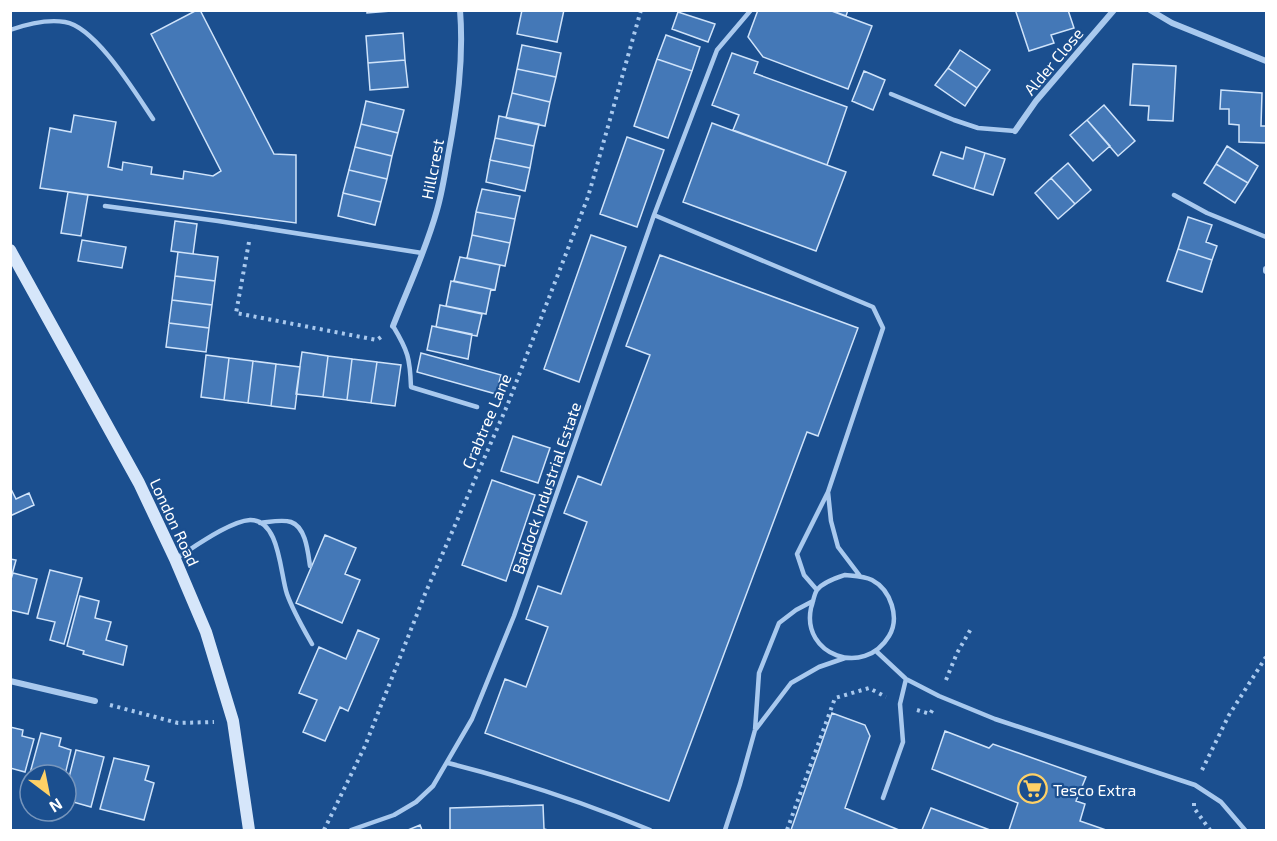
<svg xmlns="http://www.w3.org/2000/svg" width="1277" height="841" viewBox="0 0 1277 841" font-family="'Exo 2',sans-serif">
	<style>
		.building { fill: #4478b7; stroke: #cfe3fa; stroke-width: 1.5 }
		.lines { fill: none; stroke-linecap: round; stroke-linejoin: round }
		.path { stroke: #a9c9ee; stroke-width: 4; stroke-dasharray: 3 4.5; stroke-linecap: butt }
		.service { stroke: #a9c9ee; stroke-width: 4.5 }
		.minor { stroke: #a9c9ee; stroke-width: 6 }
		.secondary { stroke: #d6e6fa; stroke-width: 12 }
		.labels { text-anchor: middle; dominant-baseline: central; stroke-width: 4.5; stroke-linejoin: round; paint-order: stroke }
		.street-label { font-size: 16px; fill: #fff; stroke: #1b4f8f }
		.poi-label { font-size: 16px; fill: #fff; stroke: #1b4f8f; text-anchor: start }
	</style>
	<rect width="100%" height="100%" fill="#1b4f8f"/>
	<path class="building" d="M197,10H200L274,154L296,155V223L40,188L50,128L71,132L74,115L116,122L108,167L122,170L123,162L152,167L151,174L183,179L184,171L213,176L221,171L151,34Z
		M367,10H404L367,13Z
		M522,10H564L557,42L517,34Z
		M758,10H829L872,26L848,89L763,57L748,37Z
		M830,10H848L846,16Z
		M1019,10H1068L1074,28L1051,35L1054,43L1029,51L1016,12Z
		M678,12L715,24L708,42L672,29Z
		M403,33L405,60L368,63L366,36Z
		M666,35L700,47L692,71L657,59Z
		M522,45L561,53L556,77L517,69Z
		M960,50L990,70L977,88L948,68Z
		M732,53L758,62L754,73L847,107L827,165L733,130L739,115L712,105Z
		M657,59L692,71L668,138L634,126Z
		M405,60L408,87L370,90L368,63Z
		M1133,64L1176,66L1173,121L1148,120L1149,106L1130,105Z
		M948,68L977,88L965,106L935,85Z
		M517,69L556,77L550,102L512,93Z
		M864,71L885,80L873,110L852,101Z
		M1221,90L1262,93L1261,126H1266V143L1239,142V125L1229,124V109H1220Z
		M512,93L550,102L545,126L506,118Z
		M366,101L404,110L398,133L361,124Z
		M1104,105L1135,141L1118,156L1087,120Z
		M499,116L539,124L534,146L495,138Z
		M1087,120L1110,146L1093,161L1070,135Z
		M712,123L846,172L816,251L683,202Z
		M361,124L398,133L392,156L355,147Z
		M627,137L664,150L637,227L600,214Z
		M495,138L534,146L530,168L490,160Z
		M1227,146L1258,166L1248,183L1216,164Z
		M355,147L392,156L387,179L349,170Z
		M966,147L985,153L974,189L933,175L941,152L963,159Z
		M985,153L1005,159L993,195L974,189Z
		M490,160L530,168L525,191L486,182Z
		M1068,163L1091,190L1075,204L1051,178Z
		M1216,164L1248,183L1235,203L1204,183Z
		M349,170L387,179L381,202L343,193Z
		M1051,178L1075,204L1058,219L1035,193Z
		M482,189L520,196L515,219L476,212Z
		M68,192L88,195L81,236L61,233Z
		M343,193L381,202L375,225L338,216Z
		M476,212L515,219L510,243L472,235Z
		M1188,217L1212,225L1206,242L1217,246L1212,260L1178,249Z
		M175,221L197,224L193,254L171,251Z
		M472,235L510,243L505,266L467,258Z
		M591,235L626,247L579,382L544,369Z
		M82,240L126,247L122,268L78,261Z
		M1178,249L1212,260L1202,292L1167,281Z
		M178,252L218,257L215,281L175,276Z
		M660,255L858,328L818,436L807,432L669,801L485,733L505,679L526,687L548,627L526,619L538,586L561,594L587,522L564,513L578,476L601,485L650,355L626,346Z
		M460,257L500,265L495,290L454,281Z
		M175,276L215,281L212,305L172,300Z
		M451,281L491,289L486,314L446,306Z
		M172,300L212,305L209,328L169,323Z
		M440,305L482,314L477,336L436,327Z
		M169,323L209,328L206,352L166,347Z
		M432,326L472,334L468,359L427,350Z
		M302,352L328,356L323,397L296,394Z
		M421,353L501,375L496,394L417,372Z
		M206,355L229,358L224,400L201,397Z
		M328,356L352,359L347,400L323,397Z
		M229,358L253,361L248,403L224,400Z
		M352,359L377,362L371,403L347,400Z
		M253,361L276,364L271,406L248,403Z
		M377,362L401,365L395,406L371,403Z
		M276,364L300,367L295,409L271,406Z
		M513,436L550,448L538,483L501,471Z
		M492,480L535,495L506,581L462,565Z
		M10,487L16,499L29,493L34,505L10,516Z
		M325,535L356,548L345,574L360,580L342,623L296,603Z
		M10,559L16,560L10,582Z
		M50,570L82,578L64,644L50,640L55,622L37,618Z
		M13,573L37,579L28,614L10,610V582Z
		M80,596L99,601L95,618L111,622L106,640L127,646L123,665L83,654L84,651L67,646Z
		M358,630L379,639L348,711L340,707L325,741L303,732L317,700L299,693L319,647L346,659Z
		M832,713L865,725L870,736L845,808L899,830H791Z
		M10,727L23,730L22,736L34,739L25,772L10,768Z
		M945,731L989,748L993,744L1086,777L1076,801L1085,804L1080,821L1106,830H1009L1018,803L932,769Z
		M41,733L61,738L59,746L71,750L65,775L30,773Z
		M76,750L104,757L91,807L66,800V789Z
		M114,758L149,766L145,780L154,783L144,820L100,809Z
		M543,805L544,829L548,830H450V808Z
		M931,808L990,830H922Z
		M420,825L422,830H408Z"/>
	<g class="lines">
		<path class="path" d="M249,242L236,313L377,340L381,337
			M946,680L957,653L972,627
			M110,705L178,723L214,722
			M917,710L930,714L933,709
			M1202,770L1229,715L1266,657
			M1194,803V808L1210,830
			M324,830L365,746L425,594L507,406L588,197L641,10
			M787,830L835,698L869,688L886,697"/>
		<path class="service" d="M10,30C27,24 47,19 65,22C96,27 136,94 153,119
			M891,94L954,120L978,128L1015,131
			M1174,195L1207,213L1266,237
			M105,206L218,221L422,253
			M654,215L873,307L883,328L828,492L797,554L804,575L817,590
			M393,326C408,351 410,358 411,387L477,407
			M828,492L831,521L838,547L860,576
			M260,523C270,522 282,519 291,522C306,527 308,553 310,566
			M175,559C193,548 230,521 250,520C280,519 280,574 287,594C293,611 303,628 312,644
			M845,575C855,576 864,576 872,580C891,590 900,618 889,636C864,678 801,655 811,608C813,603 814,594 817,590C823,582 836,578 845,575Z
			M876,651L906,679L939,696L995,719L1195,785L1221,802L1245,830
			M756,729L791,683L819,667L845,658
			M448,763C519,781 581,801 650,830
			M883,798L903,742L900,704L906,679
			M351,830L394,815L416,802L433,786L472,719L514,616L654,215L717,50L751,10
			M725,830L740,784L755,730L759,673L779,623L796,610L813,601"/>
		<path class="minor" d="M1150,10L1172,23L1266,61
			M1015,131L1036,101L1114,10
			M1266,271V269
			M393,326C408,288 426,250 437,210C442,193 445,174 448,156C457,108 464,60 460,10
			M10,681L95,701"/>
		<path class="secondary" d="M10,250L139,483L175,559L206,632L233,721L249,830"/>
	</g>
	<defs>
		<symbol id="supermarket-ring" viewBox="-11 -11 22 22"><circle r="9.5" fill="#1b4f8f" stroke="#ffd166" stroke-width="1.5"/><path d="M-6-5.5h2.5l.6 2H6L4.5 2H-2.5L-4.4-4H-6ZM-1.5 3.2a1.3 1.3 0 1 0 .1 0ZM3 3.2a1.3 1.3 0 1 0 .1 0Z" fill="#ffd166"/></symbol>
	</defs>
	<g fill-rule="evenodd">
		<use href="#supermarket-ring" x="1016" y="772" width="33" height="33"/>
	</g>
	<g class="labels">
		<g class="street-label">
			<text transform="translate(1053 61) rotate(-50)">Alder Close</text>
			<text transform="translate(432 169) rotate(-79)">Hillcrest</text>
			<text transform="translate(486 421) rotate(-67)">Crabtree Lane</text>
			<text transform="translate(546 488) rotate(-71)">Baldock Industrial Estate</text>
			<text transform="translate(175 522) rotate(65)">London Road</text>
		</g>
		<g class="poi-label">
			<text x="1053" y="789">Tesco Extra</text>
		</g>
	</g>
	<rect width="1277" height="841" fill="none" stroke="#ffffff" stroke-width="24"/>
	<g transform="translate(48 793) rotate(148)"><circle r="28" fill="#1b4f8f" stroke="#7695bc" stroke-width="1.5"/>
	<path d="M0-4.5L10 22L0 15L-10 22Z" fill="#ffd166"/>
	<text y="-9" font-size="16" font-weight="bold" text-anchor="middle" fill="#ffffff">N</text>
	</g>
</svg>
